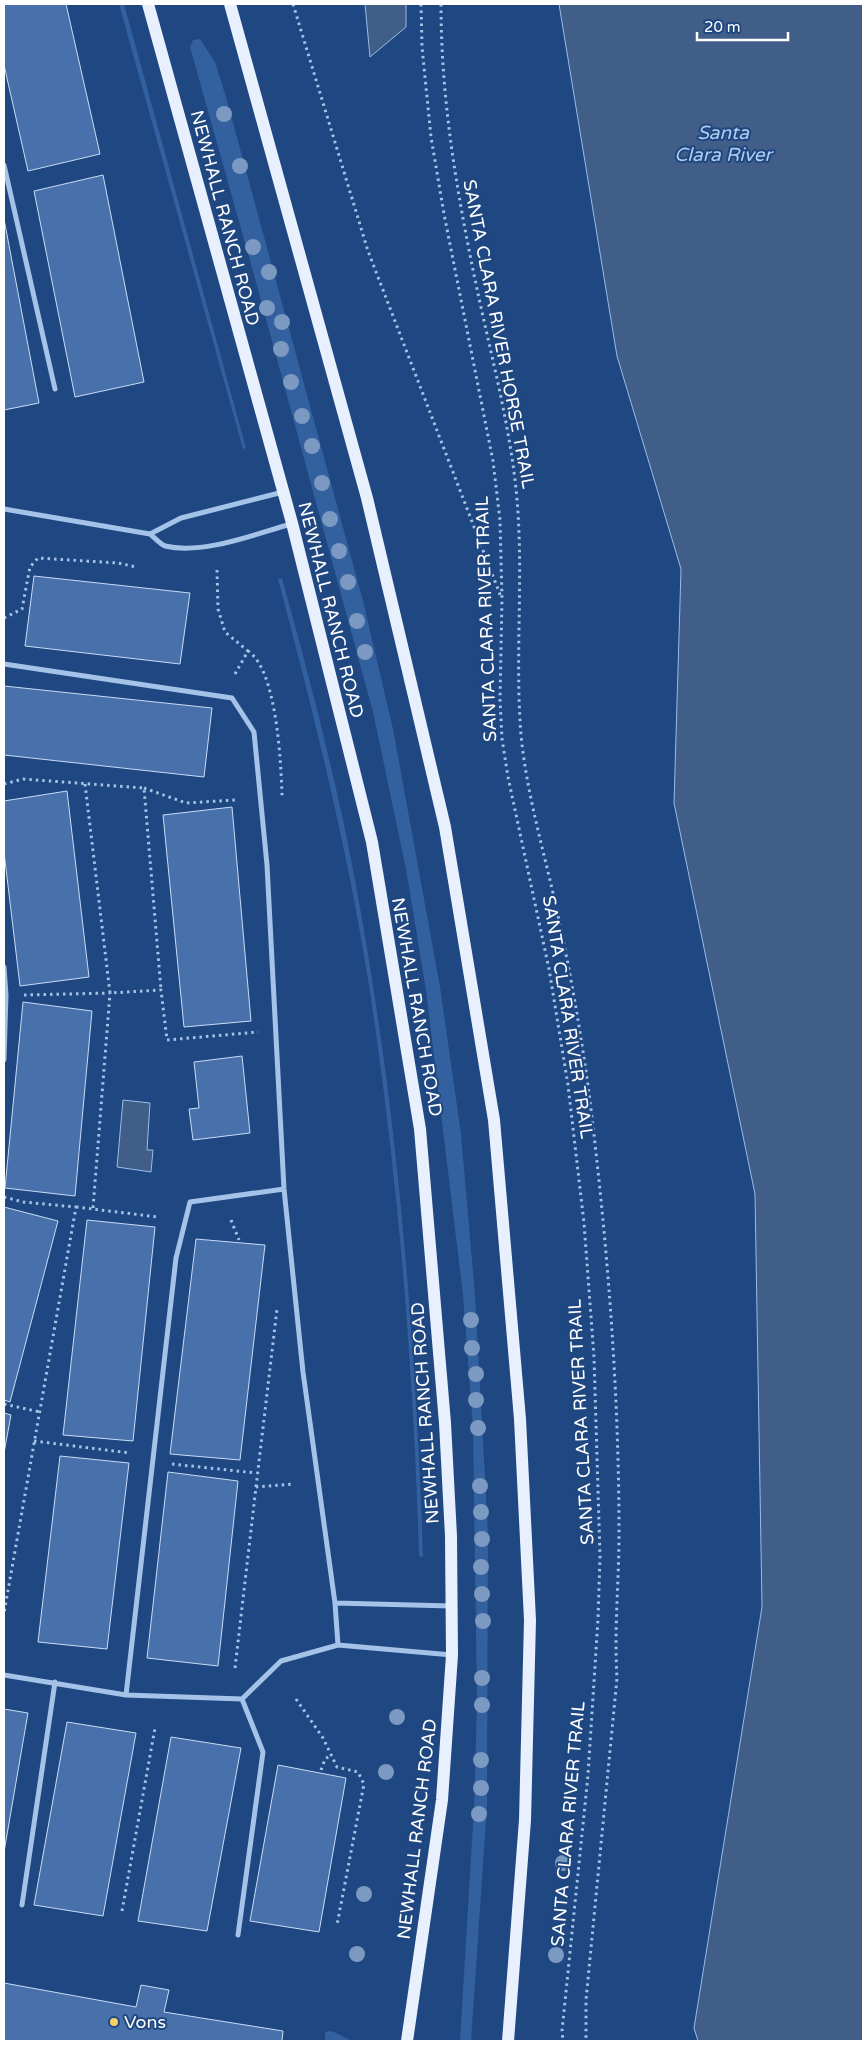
<svg xmlns="http://www.w3.org/2000/svg" width="867" height="2045" viewBox="0 0 867 2045" font-family="'Varela Round',sans-serif">
	<style>
		.green { fill: #33609f }
		.water { fill: #405e88; stroke: #99bcea }
		.building { fill: #4871ab; stroke: #c9dcf6 }
		.lines { fill: none; stroke-linecap: round; stroke-linejoin: round }
		.path { stroke: #a5c2e8; stroke-width: 3; stroke-dasharray: 2.5 4; stroke-linecap: butt }
		.street { stroke: #a5c2e8; stroke-width: 5 }
		.primary { stroke: #e8f0fe; stroke-width: 12 }
		.tree { fill: #7c99c1 }
		.poi-dot { fill: #f6d165; stroke: #1f4781; stroke-width: 2 }
		.labels { text-anchor: middle; dominant-baseline: central; stroke-width: 4; stroke-linejoin: round; paint-order: stroke }
		.street-label { font-size: 18px; fill: #fff; stroke: #1f4781 }
		.poi-label { font-size: 18px; fill: #fff; stroke: #1f4781; text-anchor: start }
		.water-label { font-size: 19px; font-style: italic; fill: #b0ccf0; stroke: #1f4781 }
	</style>
	<rect width="100%" height="100%" fill="#1f4781"/>
	<path class="green" d="M119,4H124L132,33L246,448L243,449Z
		M200,39L215,62L226,97L363,601L393,729L440,987L461,1134L475,1295L488,1532L487,1806L471,2041H460L474,1807L477,1702L473,1428L463,1295L426,990L406,869L373,712L256,282L190,47L193,40Z
		M282,578C305,661 327,745 345,829C394,1069 415,1313 423,1557L419,1556C414,1379 400,1202 375,1026C354,874 317,726 278,579Z
		M328,2031L334,2032L352,2041H325V2033Z"/>
	<path class="water" d="M365,4H406V27L370,57Z
		M559,4H863V2041H698L694,2028L762,1607L755,1194L674,803L681,569L617,356Z
		M123,1100L150,1103L147,1150H153L151,1172L117,1167Z"/>
	<path class="building" d="M4,4H66L100,154L28,171L4,65Z
		M103,175L144,382L75,397L34,191Z
		M4,219L39,403L4,410Z
		M34,576L190,593L180,664L25,646Z
		M4,686L212,708L204,777L4,755Z
		M67,791L89,977L20,986L4,852V801Z
		M232,807L251,1021L184,1027L163,815Z
		M23,1002L92,1011L75,1196L5,1188Z
		M242,1056L250,1133L193,1140L189,1109L199,1108L194,1062Z
		M4,1207L58,1221L10,1402L4,1400Z
		M87,1220L155,1227L133,1441L63,1435Z
		M196,1239L265,1245L240,1460L170,1454Z
		M4,1413L11,1415L4,1453Z
		M60,1456L129,1463L107,1649L38,1642Z
		M168,1472L238,1481L218,1666L147,1658Z
		M4,1709L28,1713L4,1852Z
		M67,1722L136,1733L103,1916L34,1905Z
		M171,1737L241,1748L207,1931L138,1921Z
		M278,1765L346,1778L319,1932L250,1921Z
		M4,1983L136,2007L141,1985L169,1990L164,2012L283,2031L282,2041H4Z"/>
	<g class="lines">
		<path class="path" d="M293,4L368,251L501,597
			M421,4L422,47L431,137L444,214L493,461L500,520L502,599L500,699L502,739L508,777L549,969L568,1085L584,1223L594,1357L600,1556L598,1619L588,1775L562,2031L563,2041
			M441,4C441,101 457,194 477,289C490,350 506,411 514,472C526,560 514,647 521,735C526,788 541,841 553,893C568,959 580,1026 589,1093C607,1239 619,1387 619,1534C619,1582 614,1629 617,1678L586,2000V2041
			M217,570L218,609L225,632L248,651
			M4,618L22,609L30,567L38,558L118,563L136,567
			M235,674L248,651C277,670 281,763 282,796
			M4,784L23,779L144,788L161,990
			M85,784L110,993L161,990L167,1040L258,1032
			M144,788L186,803L235,800
			M24,995L110,993L93,1208
			M4,1197L23,1202L76,1207L4,1613
			M76,1207L158,1217
			M231,1220L239,1240
			M4,1404L40,1412
			M34,1441L130,1453
			M172,1464L256,1473
			M256,1487L277,1309
			M235,1668L256,1487L293,1484
			M296,1699L323,1738L337,1767L358,1772L364,1784L337,1925
			M321,1770L325,1759L331,1755
			M122,1911L155,1728"/>
		<path class="street" d="M4,165L55,389
			M4,509L150,534C154,537 160,544 165,546C203,555 255,534 291,524
			M150,534L181,518L283,492
			M4,664L232,698L254,732L267,865L284,1189L303,1372L335,1603L338,1645L281,1661L242,1699L126,1695L4,1675
			M4,967L6,995L4,1060
			M335,1603L451,1606
			M338,1645L452,1655
			M126,1695L176,1258L190,1202L284,1189
			M22,1905L55,1682
			M238,1935L263,1752L242,1699"/>
		<path class="primary" d="M148,4L292,523L372,842L420,1129L445,1423L451,1536L452,1655L442,1800L407,2041
			M230,4L367,498L445,827L494,1120L520,1419L530,1620L525,1820L508,2041"/>
	</g>
	<g class="tree">
		<circle cx="224" cy="114" r="8"/>
		<circle cx="240" cy="166" r="8"/>
		<circle cx="253" cy="247" r="8"/>
		<circle cx="269" cy="272" r="8"/>
		<circle cx="267" cy="308" r="8"/>
		<circle cx="282" cy="322" r="8"/>
		<circle cx="281" cy="349" r="8"/>
		<circle cx="291" cy="382" r="8"/>
		<circle cx="302" cy="416" r="8"/>
		<circle cx="312" cy="446" r="8"/>
		<circle cx="322" cy="483" r="8"/>
		<circle cx="330" cy="519" r="8"/>
		<circle cx="339" cy="551" r="8"/>
		<circle cx="348" cy="582" r="8"/>
		<circle cx="357" cy="621" r="8"/>
		<circle cx="365" cy="652" r="8"/>
		<circle cx="471" cy="1320" r="8"/>
		<circle cx="472" cy="1348" r="8"/>
		<circle cx="476" cy="1374" r="8"/>
		<circle cx="476" cy="1400" r="8"/>
		<circle cx="478" cy="1428" r="8"/>
		<circle cx="480" cy="1486" r="8"/>
		<circle cx="481" cy="1512" r="8"/>
		<circle cx="482" cy="1539" r="8"/>
		<circle cx="481" cy="1567" r="8"/>
		<circle cx="482" cy="1594" r="8"/>
		<circle cx="483" cy="1621" r="8"/>
		<circle cx="482" cy="1678" r="8"/>
		<circle cx="482" cy="1705" r="8"/>
		<circle cx="397" cy="1717" r="8"/>
		<circle cx="481" cy="1760" r="8"/>
		<circle cx="386" cy="1772" r="8"/>
		<circle cx="481" cy="1788" r="8"/>
		<circle cx="479" cy="1814" r="8"/>
		<circle cx="563" cy="1863" r="8"/>
		<circle cx="364" cy="1894" r="8"/>
		<circle cx="357" cy="1954" r="8"/>
		<circle cx="556" cy="1955" r="8"/>
	</g>
	<circle class="poi-dot" cx="114" cy="2022" r="5"/>
	<g class="labels">
		<g class="street-label">
			<text transform="translate(225 218) rotate(75)">NEWHALL RANCH ROAD</text>
			<text transform="translate(499 334) rotate(79)">SANTA CLARA RIVER HORSE TRAIL</text>
			<text transform="translate(331 610) rotate(76)">NEWHALL RANCH ROAD</text>
			<text transform="translate(486 619) rotate(-92)">SANTA CLARA RIVER TRAIL</text>
			<text transform="translate(417 1007) rotate(80)">NEWHALL RANCH ROAD</text>
			<text transform="translate(568 1017) rotate(81)">SANTA CLARA RIVER TRAIL</text>
			<text transform="translate(425 1413) rotate(-94)">NEWHALL RANCH ROAD</text>
			<text transform="translate(581 1422) rotate(-93)">SANTA CLARA RIVER TRAIL</text>
			<text transform="translate(568 1824) rotate(-85)">SANTA CLARA RIVER TRAIL</text>
			<text transform="translate(417 1829) rotate(-83)">NEWHALL RANCH ROAD</text>
		</g>
		<g class="poi-label">
			<text x="124" y="2022">Vons</text>
		</g>
		<g class="water-label">
			<text x="723" y="133">Santa<tspan x="723" dy="22">Clara River</tspan></text>
		</g>
	</g>
	<rect width="867" height="2045" fill="none" stroke="#ffffff" stroke-width="10"/>
	<path d="M697 32v8h91v-8" fill="none" stroke="#ffffff" stroke-width="2.5"/>
	<text x="704" y="32" font-size="15" fill="#ffffff" stroke="#1f4781" stroke-width="4" paint-order="stroke">20 m</text>
</svg>
